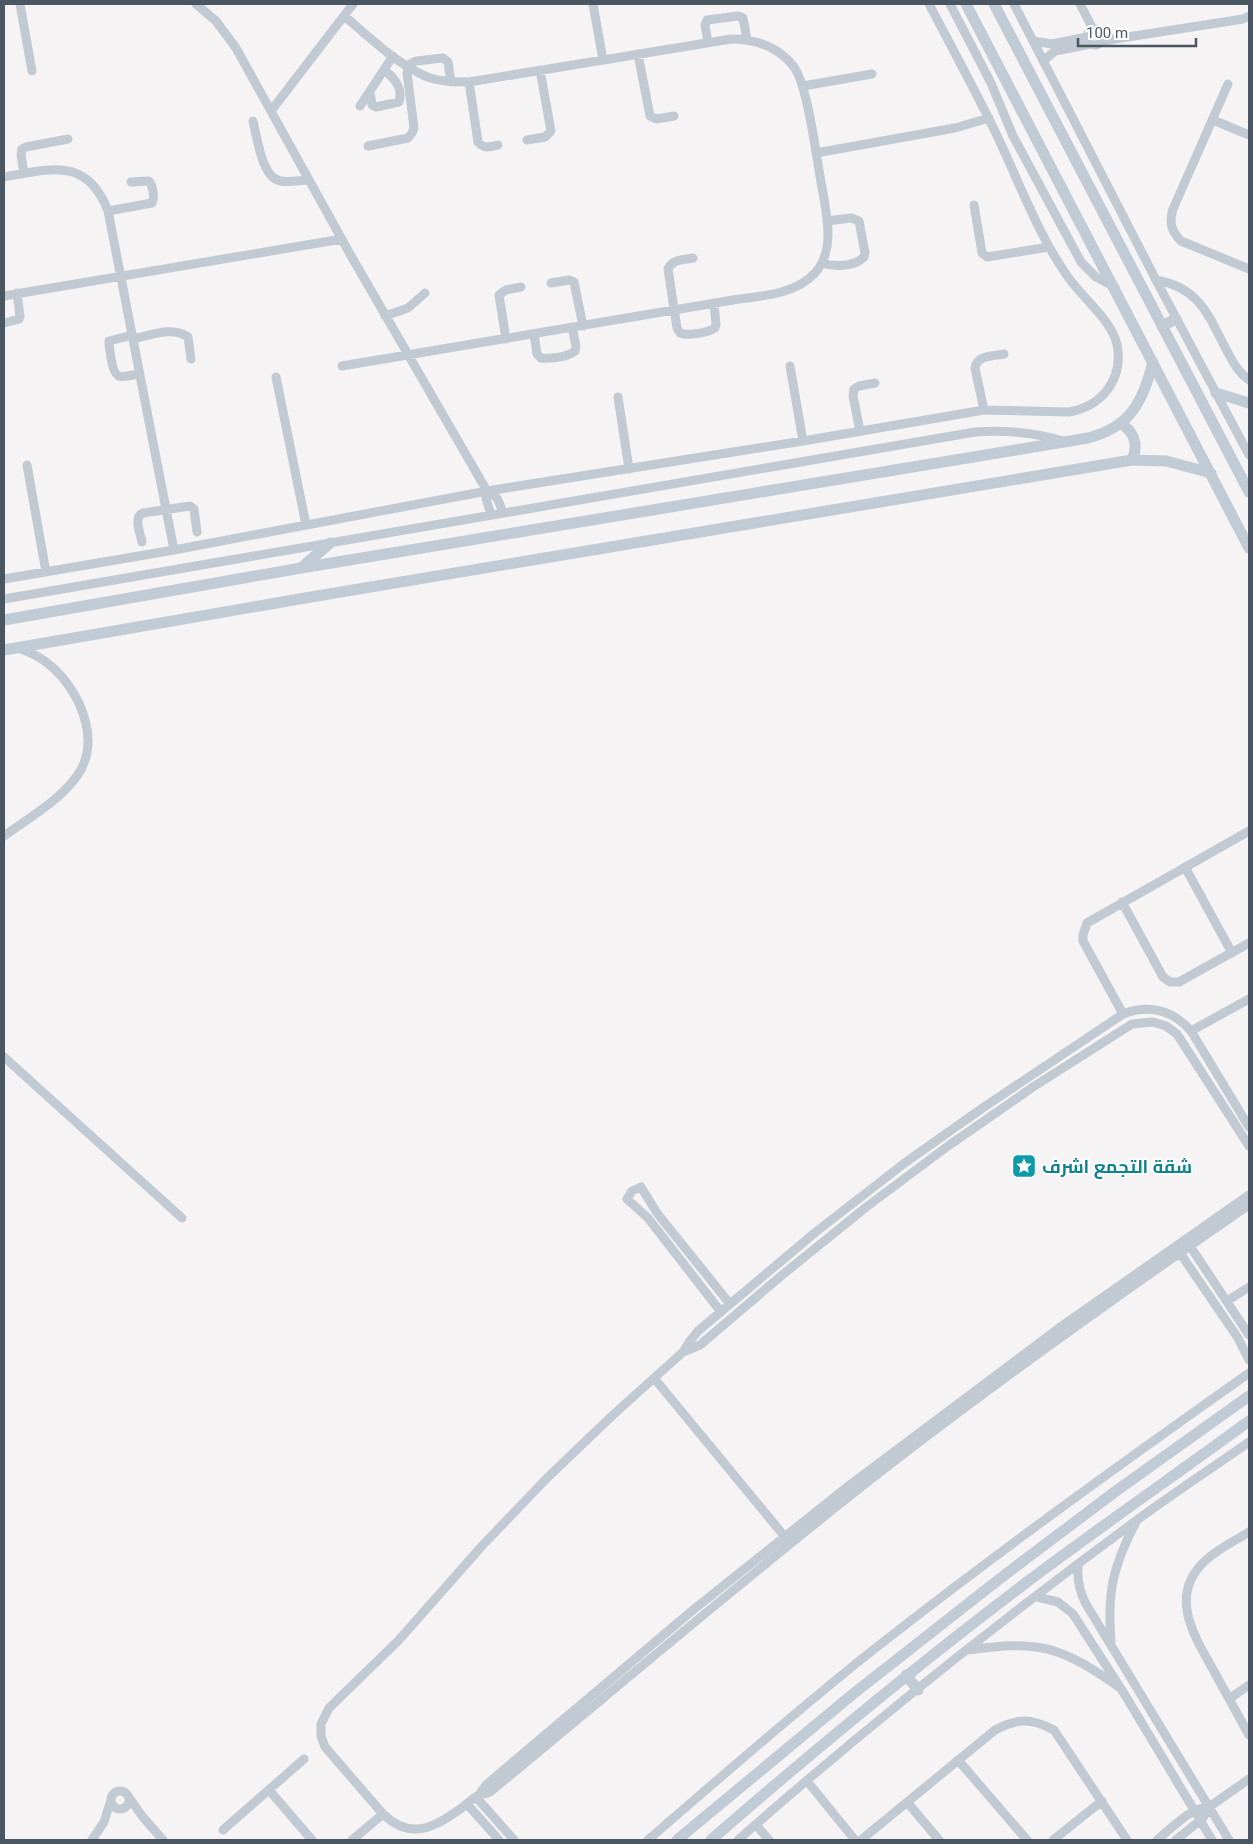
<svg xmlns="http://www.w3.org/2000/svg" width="1253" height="1844" viewBox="0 0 1253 1844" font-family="Roboto,Cairo,sans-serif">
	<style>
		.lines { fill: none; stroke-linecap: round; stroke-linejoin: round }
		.street { stroke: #c1cad2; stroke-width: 9 }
		.secondary { stroke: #c1cbd6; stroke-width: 11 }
		.labels { text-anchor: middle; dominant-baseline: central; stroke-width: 4; stroke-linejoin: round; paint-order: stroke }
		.culture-label { font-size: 18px; font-weight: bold; fill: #0d838f; stroke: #fff; text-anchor: start }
	</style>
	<rect width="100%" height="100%" fill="#f5f3f3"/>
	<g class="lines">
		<path class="street" d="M20,4L32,71
			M196,4L216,21L236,48L350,254L487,491C498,494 499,503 503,513
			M593,4L603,60
			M950,4L991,83L1013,136L1081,262L1096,277L1115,287
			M1014,4L1156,280L1249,455
			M1080,4L1093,29
			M1087 37a8 8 0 1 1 16 0a8 8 0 1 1-16 0Z
			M1033,41L1052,44L1087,37
			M1102,41L1243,19L1249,16
			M708,43L705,25L707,20L738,16L743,18L747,39
			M638,54L650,116L656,119L674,116
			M1043,61L1055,51L1091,44
			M469,82L478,142C483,149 490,147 498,145
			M1228,84L1173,209C1169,222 1171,231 1181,241L1249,269
			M803,86L872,74
			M370,92L372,105L376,107L399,102C403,89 395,78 385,71
			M360,106L393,56
			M271,111L353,4
			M1213,120L1249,135
			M253,121C257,137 262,179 281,181C290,183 300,180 309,180
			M527,140L545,137L551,131L540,70
			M368,146L408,138L412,133L414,128L407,73L410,64L416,61L443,58L448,62L451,82
			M816,153L955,128L989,118
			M24,173L21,155L22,149L26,147L68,139
			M4,177C50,169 87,156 108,211L174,550
			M974,205L982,253L987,257L1049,247
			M108,211L152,203C155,197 153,186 149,181L131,182
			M693,258C684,260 672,259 668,269L677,328L680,333C688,336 707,333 715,328L716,324L714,304
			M822,263C834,267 854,267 864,257L865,253L859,221L851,218L827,221
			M1156,280C1201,288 1209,317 1228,353C1234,364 1239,373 1249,380
			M551,283L569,280L574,282L583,326
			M4,296L342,239
			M385,316L408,308L425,293
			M4,323L19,319L20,316L17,293
			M534,334L537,354L541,358C550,359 568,357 575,351L576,346L572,327
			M133,335L109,341V344C110,351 112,374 119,376C124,378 134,374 140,374
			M133,339C151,335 173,326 188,337L191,359
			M506,339L499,295L506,290L521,287
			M342,366L733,300C760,296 795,295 815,273C824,263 828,248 828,235C828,217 824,199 821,182C816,155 808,87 794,67C778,46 756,39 731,39L469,82C456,82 443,82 430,78C398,66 370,37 344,16
			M790,366L803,441
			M276,377L306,525
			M618,397L629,469
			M984,410L975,368C977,355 993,356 1004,354
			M860,431L853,396L854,389L859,386L875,383
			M27,465L46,572
			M487,491L486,498L491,515
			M142,542C140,532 133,517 143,513L190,506L194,509L197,532
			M4,579L174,550L487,491L803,441L984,410L1069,412C1099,407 1121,383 1118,351C1116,323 1084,300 1068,277C1039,236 1021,187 1000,142C978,95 953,50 929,4
			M4,599L975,432C1006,430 1034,432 1063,441
			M4,836C29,818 59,801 77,776C102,741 80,691 51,666C42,658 30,652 18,648
			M1185,867L1232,953
			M1122,902L1163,977L1170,982H1179L1249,943
			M1123,1014L1083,941V935L1087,923L1249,831
			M1191,1031L1249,999
			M4,1057L182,1218
			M1249,1127L1191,1031C1173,1010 1149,1004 1123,1014L984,1107L906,1162L817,1231L698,1331L690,1341L683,1352L614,1414L547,1478L481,1547L398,1641L329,1708L321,1724V1736L325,1747L383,1814C412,1842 436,1826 463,1807C468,1803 473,1798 479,1795C482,1794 486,1794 490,1792C610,1693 729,1592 851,1495C980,1393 1114,1298 1249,1205
			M1190,1246L1249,1335
			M1180,1253L1238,1338L1249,1360
			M1227,1301L1249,1287
			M721,1312L648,1218L627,1199L632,1191L641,1187L657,1213L730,1304
			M683,1352L700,1345L781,1276L865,1208L948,1146L1033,1087L1132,1024L1153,1022L1166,1026L1177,1034L1249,1146
			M654,1378L785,1537
			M1249,1532C1235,1541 1217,1549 1205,1561C1166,1597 1197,1640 1216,1675C1227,1695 1238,1715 1249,1735
			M1078,1566C1077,1580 1079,1591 1086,1604L1229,1840
			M1037,1597L1058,1602L1073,1614L1125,1695L1212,1840
			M1111,1641C1107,1592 1113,1566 1136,1522
			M968,1650C1040,1640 1060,1646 1119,1687
			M1229,1699L1249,1685
			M958,1760L1027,1840
			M807,1781L855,1840
			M269,1790L312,1840
			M111 1800a9 9 0 1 1 18 0a9 9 0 1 1-18 0Z
			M479,1795L487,1784L693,1610L847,1487L1059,1328L1249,1195
			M128,1796L142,1816L163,1840
			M476,1797L514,1840
			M907,1802L939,1840
			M467,1804L499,1840
			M756,1825L769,1840
			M223,1830L304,1759
			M92,1840L104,1822L111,1800
			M352,1840L383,1814
			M648,1840C722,1776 796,1711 873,1650C995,1554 1122,1463 1249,1373
			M738,1840C865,1728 1001,1620 1137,1520C1174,1493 1212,1468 1249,1442
			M861,1840L995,1730C1018,1718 1031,1718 1054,1730L1127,1840
			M1053,1840L1102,1801
			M1157,1840C1171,1829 1191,1807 1209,1807L1249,1779
			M1176,1840L1203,1818L1209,1807"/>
		<path class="secondary" d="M966,4L1249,548
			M994,4L1249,492
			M1162,326L1176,319
			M1216,393L1249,403
			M1120,423C1134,431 1139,445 1132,460
			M301,568L330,543
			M4,620L301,568L1088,438C1131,427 1143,401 1153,362
			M4,650L311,597L1132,460L1166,461L1211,473
			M906,1675L918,1690
			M677,1840L853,1694L1002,1577L1116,1491L1249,1396
			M711,1840C812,1752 916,1666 1023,1585C1097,1529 1174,1476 1249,1421"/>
	</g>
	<defs>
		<symbol id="sight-square" viewBox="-11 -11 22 22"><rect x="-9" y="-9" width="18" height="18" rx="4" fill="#0f9aa8" stroke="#fff"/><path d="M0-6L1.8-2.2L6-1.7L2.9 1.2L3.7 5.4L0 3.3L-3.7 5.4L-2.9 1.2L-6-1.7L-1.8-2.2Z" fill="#fff"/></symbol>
	</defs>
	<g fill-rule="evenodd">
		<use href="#sight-square" x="1010" y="1152" width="28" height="28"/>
	</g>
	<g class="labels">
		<g class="culture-label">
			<text x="1042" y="1166">شقة التجمع اشرف</text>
		</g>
	</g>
	<rect width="1253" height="1844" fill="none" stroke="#4a5661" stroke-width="10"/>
	<path d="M1078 38v8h118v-8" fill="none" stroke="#4a5661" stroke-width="2.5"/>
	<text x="1086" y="38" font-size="15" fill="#4a5661" stroke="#ffffff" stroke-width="4" paint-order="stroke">100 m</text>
</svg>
